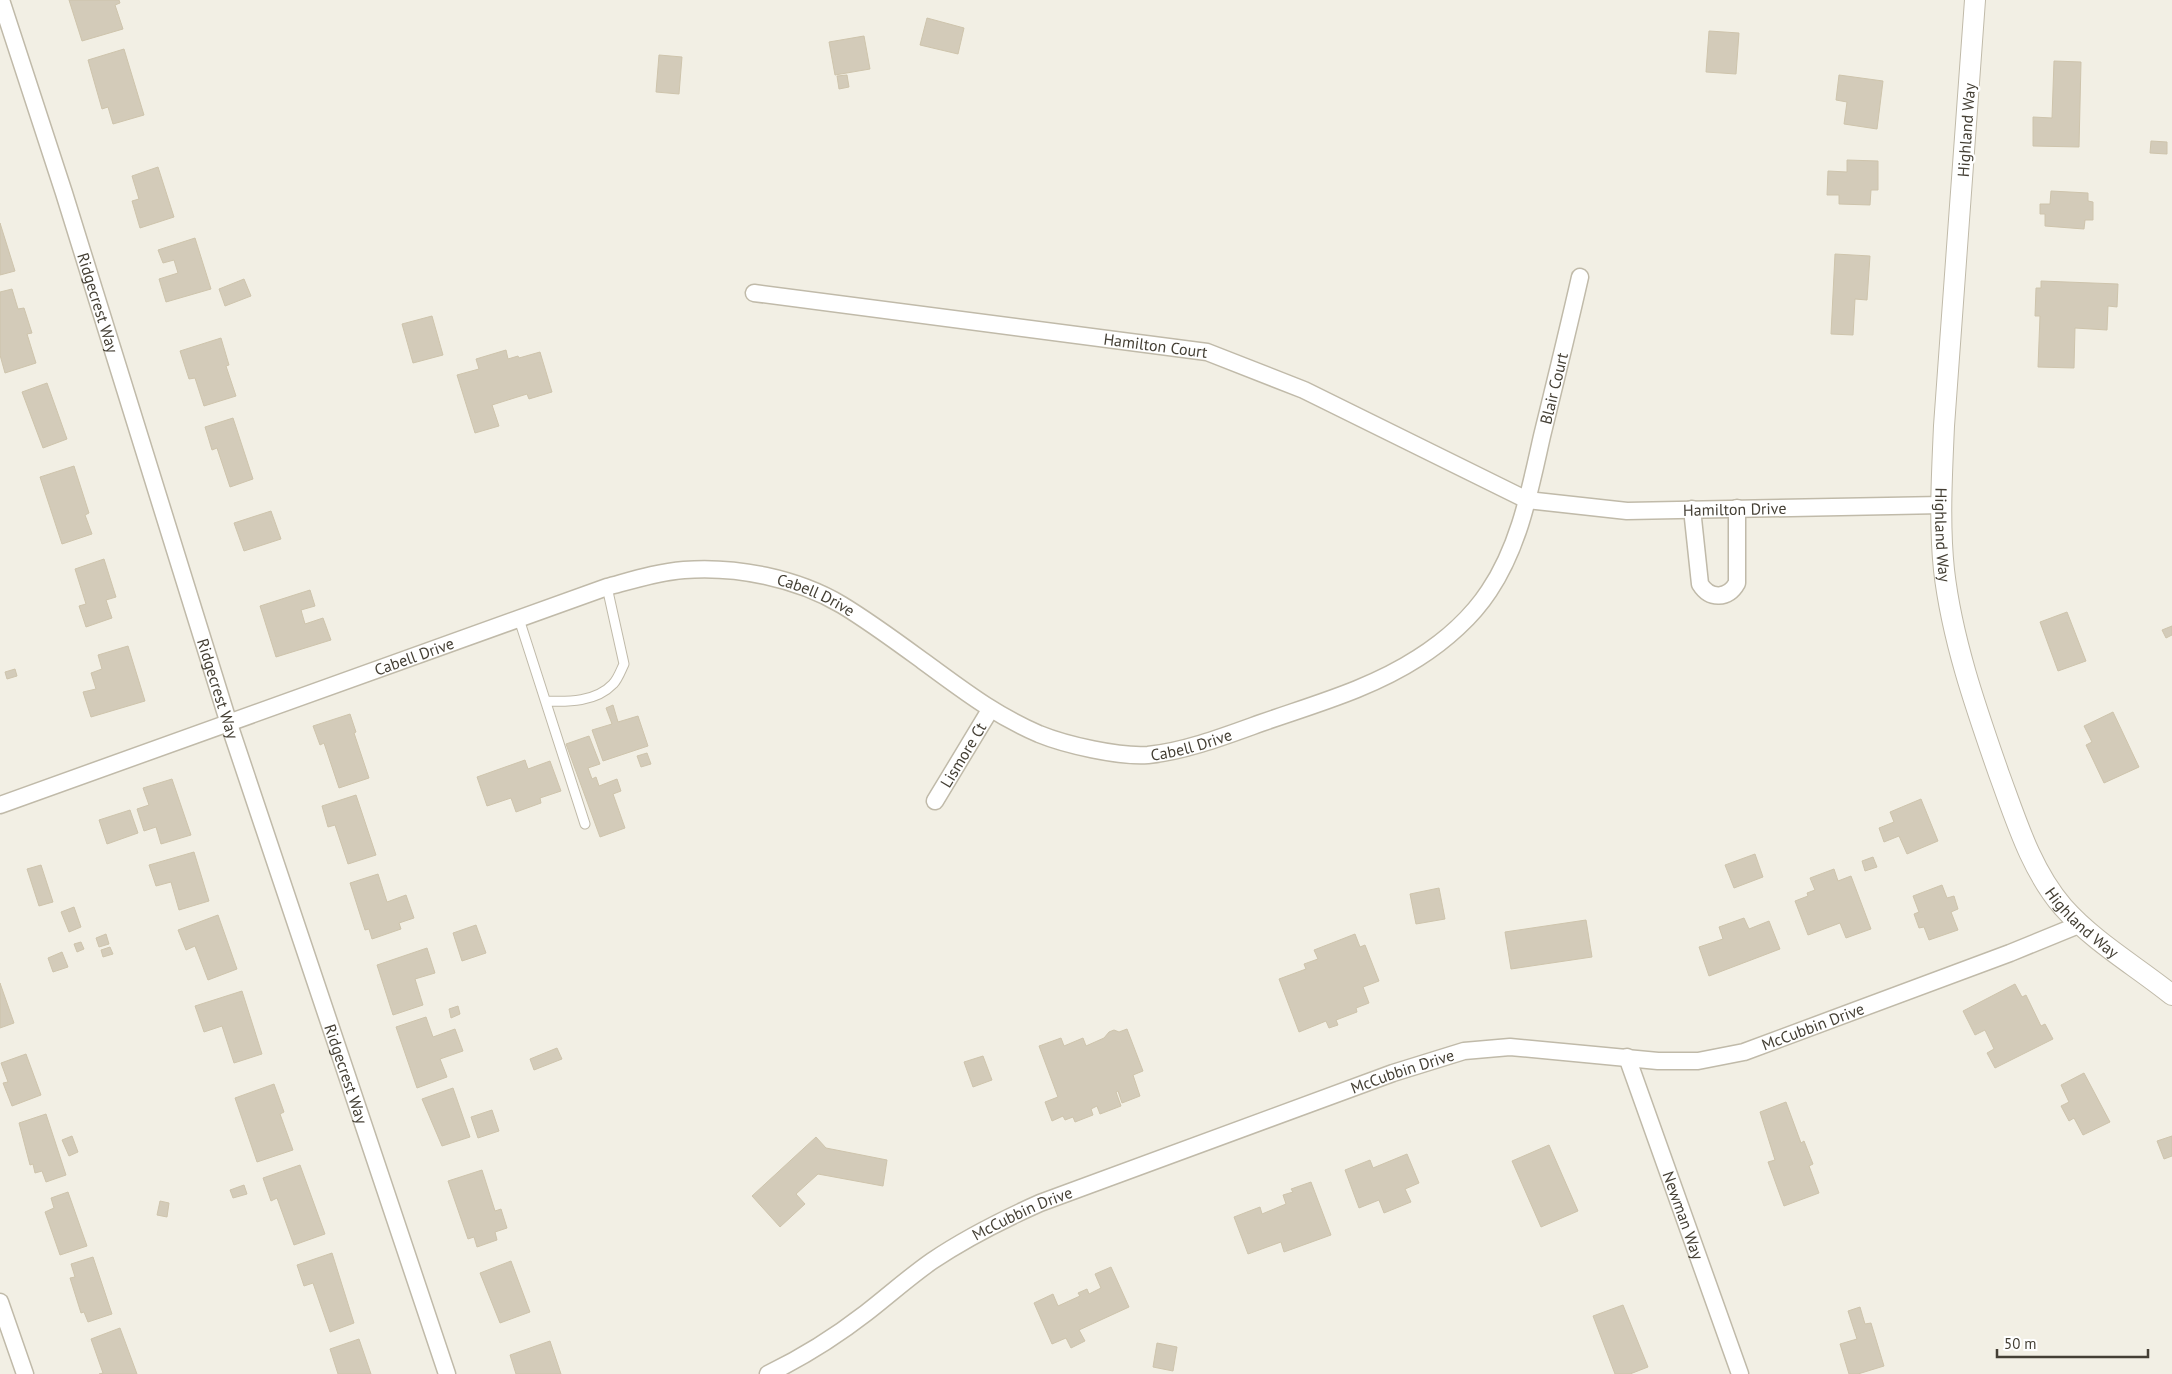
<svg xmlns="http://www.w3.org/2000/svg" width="2172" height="1374" viewBox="0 0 2172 1374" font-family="'PT Sans',sans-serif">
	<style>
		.building { fill: #d3cbb9; stroke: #cec4ac }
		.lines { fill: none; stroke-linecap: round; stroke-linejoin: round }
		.service-casing { stroke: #c0baa9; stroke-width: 11 }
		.minor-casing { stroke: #c0baa9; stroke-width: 19 }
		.tertiary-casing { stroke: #c0baa9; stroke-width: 22 }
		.service { stroke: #fff; stroke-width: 9 }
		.minor { stroke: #fff; stroke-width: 16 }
		.tertiary { stroke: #fff; stroke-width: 20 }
		.labels { text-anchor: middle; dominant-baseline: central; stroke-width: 4.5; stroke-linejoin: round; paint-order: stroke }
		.street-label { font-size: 16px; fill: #443f34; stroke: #fff }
	</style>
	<rect width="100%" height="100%" fill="#f2efe4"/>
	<path class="building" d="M69,0H119L120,3L115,5L123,29L82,41Z
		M927,18L964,28L958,54L920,45Z
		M1709,31L1739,33L1736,74L1706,72Z
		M864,36L870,69L835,75L829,42Z
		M124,49L144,115L113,124L108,107L102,109L88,60Z
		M659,55L682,57L679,94L656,92Z
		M2054,61L2081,62L2079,147L2033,146V117L2052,118Z
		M847,75L849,87L839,89L837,76Z
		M1839,75L1883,81L1877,129L1844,124L1847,102L1836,100Z
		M2151,141L2167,142V154L2150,153Z
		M1847,160L1878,161V190H1871L1870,205L1839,204V195H1827L1828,171L1847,172Z
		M158,167L174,217L140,228L132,201L139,199L132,176Z
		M2051,191L2088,193V201L2093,202V220H2085L2084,229L2045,226V214H2040V204H2050Z
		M0,223L15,271L0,275Z
		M195,238L211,289L166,302L159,279L178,273L174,260L163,263L158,250Z
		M1835,254L1870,256L1867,300L1855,299L1853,335L1831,334Z
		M244,279L251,296L225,306L219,289Z
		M2041,281L2118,284L2117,307L2108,306L2107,330L2075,328L2074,368L2038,367L2040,316H2035L2036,288H2041Z
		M12,289L18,309L24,308L32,333L27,334L36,363L5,373L0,355V292Z
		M432,316L443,355L413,363L402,324Z
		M221,338L229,365L226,366L236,396L204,406L195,378L189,379L180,351Z
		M506,350L508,359L518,356L519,358L540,352L552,392L529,399L527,394L492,405L499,426L475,433L457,375L479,369L476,359Z
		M47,383L67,439L43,448L22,392Z
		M233,418L253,479L230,487L217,448L212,450L205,427Z
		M74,466L89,513L85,515L92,534L62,544L40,477Z
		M271,511L281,539L244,551L234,523Z
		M104,559L116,597L106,600L112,618L86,627L79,606L86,604L75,569Z
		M310,590L315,606L301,610L305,624L323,618L331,640L276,657L260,606Z
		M2067,612L2086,661L2058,671L2040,622Z
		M2172,626V635L2166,638L2162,630Z
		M128,646L145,701L91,717L83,692L96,689L91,673L102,669L98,655Z
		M15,669L17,676L7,679L5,672Z
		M613,705L618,722L638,716L648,746L603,761L592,730L612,724L606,708Z
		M2113,712L2139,767L2104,783L2086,745L2092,742L2084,726Z
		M350,714L356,732L354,733L369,778L339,788L324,743L320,745L313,726Z
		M589,736L600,764L588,768L592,779L596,777L599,786L617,779L621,791L613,794L625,828L600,837L566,744Z
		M647,753L651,764L641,767L637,756Z
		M525,760L528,769L550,761L561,791L540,798L541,803L516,812L511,798L487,806L477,777Z
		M172,779L191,835L161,844L156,827L144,831L137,809L149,805L143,788Z
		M356,795L376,855L348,864L335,825L328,827L322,806Z
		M1921,799L1938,841L1907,854L1899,836L1884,842L1879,828L1894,822L1890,812Z
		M130,810L138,833L107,844L99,820Z
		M194,852L209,901L179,910L171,882L156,886L149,865Z
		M1755,854L1763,877L1734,888L1725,865Z
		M1873,857L1877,867L1865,871L1862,861Z
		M41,865L53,902L39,906L27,869Z
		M1834,869L1838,881L1851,876L1871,929L1846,938L1840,923L1808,935L1795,901L1808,896L1807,893L1815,890L1810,878Z
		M378,874L387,902L406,895L414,918L399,923L401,929L372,939L369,929L365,930L350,883Z
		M1942,885L1947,898L1954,896L1958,909L1951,912L1958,930L1929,940L1924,927L1919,928L1914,914L1919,912L1913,896Z
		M1439,888L1445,919L1416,924L1410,894Z
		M74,907L81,927L69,932L61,912Z
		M218,915L237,969L208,980L195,946L186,950L178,930Z
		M1744,918L1749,929L1769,921L1780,949L1709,976L1699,947L1723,939L1719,927Z
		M1586,920L1592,957L1511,969L1505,932Z
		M476,925L486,953L462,961L453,933Z
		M106,934L109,944L99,947L96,938Z
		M1355,934L1360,947L1365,945L1379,981L1363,987L1369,1003L1356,1008L1357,1012L1336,1020L1338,1025L1329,1028L1326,1021L1299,1032L1279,979L1306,969L1304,964L1318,959L1314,950Z
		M81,942L84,949L77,952L74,944Z
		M110,947L113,954L103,957L101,950Z
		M427,948L435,973L415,979L423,1005L393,1015L377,965Z
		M62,952L68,967L53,972L48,958Z
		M0,983L14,1023L0,1028Z
		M2015,984L2022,997L2026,995L2041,1026L2045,1024L2053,1039L1995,1068L1987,1053L1994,1049L1985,1030L1975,1035L1963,1011Z
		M242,991L262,1054L234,1063L222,1026L204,1032L195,1006Z
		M458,1006L460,1014L451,1018L449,1009Z
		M426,1017L433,1037L455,1029L463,1051L440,1059L447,1077L417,1088L396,1027Z
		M1127,1029L1143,1071L1133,1075L1140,1096L1122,1103L1118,1091L1116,1092L1121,1106L1100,1114L1097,1106L1091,1109L1093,1115L1075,1122L1073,1117L1065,1120L1063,1116L1052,1121L1045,1102L1058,1097L1039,1046L1061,1038L1064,1046L1083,1038L1086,1046L1104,1038L1109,1032L1114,1030L1119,1032Z
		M557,1048L562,1059L534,1070L530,1059Z
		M26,1054L41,1095L12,1106L3,1083L8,1082L1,1063Z
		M983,1056L992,1080L973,1087L964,1062Z
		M2084,1073L2110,1122L2083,1135L2074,1118L2069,1121L2061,1106L2069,1102L2061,1085Z
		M274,1084L284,1112L280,1114L293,1150L257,1162L235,1098Z
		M453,1088L470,1137L442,1146L422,1099Z
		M1786,1102L1801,1143L1804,1141L1813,1164L1809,1166L1819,1193L1784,1206L1768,1162L1775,1160L1760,1112Z
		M492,1110L499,1131L478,1138L471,1117Z
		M46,1114L66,1175L46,1182L42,1171L35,1173L33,1164L30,1165L19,1123Z
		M72,1136L78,1152L69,1156L62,1140Z
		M2172,1136V1156L2164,1159L2157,1141Z
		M816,1137L826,1148L887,1160L883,1186L818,1174L796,1194L805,1204L780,1227L752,1196Z
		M1549,1145L1578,1211L1541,1227L1512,1161Z
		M1407,1154L1419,1183L1405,1189L1411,1202L1384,1213L1379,1200L1359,1208L1345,1170L1370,1160L1373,1168Z
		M300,1165L325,1234L294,1245L277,1198L271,1201L263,1178Z
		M482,1170L495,1211L501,1209L507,1228L495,1232L497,1240L477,1247L474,1237L468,1239L448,1181Z
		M1311,1182L1331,1235L1284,1252L1281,1242L1248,1254L1234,1217L1260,1207L1262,1214L1286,1204L1283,1195L1293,1192L1291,1189Z
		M244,1185L247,1194L233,1198L230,1190Z
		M68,1192L87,1246L60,1255L45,1212L54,1208L51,1198Z
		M160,1201L169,1203L167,1217L157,1215Z
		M332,1253L354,1323L330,1332L313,1283L304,1286L297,1265Z
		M93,1257L112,1314L88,1322L84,1312L81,1313L70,1278L75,1277L71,1264Z
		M511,1261L530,1312L500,1323L480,1273Z
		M1111,1267L1129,1307L1079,1330L1085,1341L1071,1348L1066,1338L1052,1344L1034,1303L1053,1294L1058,1306L1080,1296L1078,1293L1087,1289L1089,1294L1101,1288L1095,1274Z
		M1623,1305L1648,1367L1630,1374H1615L1593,1316Z
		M1860,1307L1865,1324L1871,1323L1884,1366L1858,1374H1849L1840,1344L1857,1339L1848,1311Z
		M120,1328L137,1374H99L103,1373L91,1339Z
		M359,1339L371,1374H338L330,1349Z
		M550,1341L561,1374H516L510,1355Z
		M1157,1343L1177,1347L1173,1371L1153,1367Z"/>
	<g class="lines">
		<defs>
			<path id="service" d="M519,619L585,824
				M546,701C568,702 596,702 613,684C618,679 621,670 624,664L607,587"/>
			<g id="minor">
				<path id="s1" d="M1,0L64,193L229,724L447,1374"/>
				<path id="s2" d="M754,293L1207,352L1304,390L1527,500L1627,511L1942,505"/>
				<path d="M1692,509L1700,584C1710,600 1728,599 1737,583V508"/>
				<path id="s3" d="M935,801L990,710"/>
				<path id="s4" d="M0,805L607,587C633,580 658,572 684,570C736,566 797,578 842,605C870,622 897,642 923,661C963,690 993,714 1039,734C1066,745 1119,757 1148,755C1186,751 1225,736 1261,723C1315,704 1370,689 1418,658C1445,641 1472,617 1489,591C1520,545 1530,489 1542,436C1555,383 1568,330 1580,277"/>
				<path id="s5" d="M1627,1057L1740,1374"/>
				<path d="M0,1302L25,1374"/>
				<path id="s6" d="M768,1374C803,1357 835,1337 866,1313C888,1296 909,1277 932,1261C966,1238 1002,1220 1040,1203L1393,1073L1464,1051L1510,1047L1658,1061H1698L1744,1052L2010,953L2081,924"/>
			</g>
			<g id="tertiary">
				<path id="s7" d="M1975,0L1944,426C1942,473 1939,522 1944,570C1952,640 1976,708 1999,774C2016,820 2031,870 2063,907C2094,942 2136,966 2172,995"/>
			</g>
		</defs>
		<use href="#service" class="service-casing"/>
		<use href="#minor" class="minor-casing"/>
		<use href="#tertiary" class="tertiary-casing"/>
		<use href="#service" class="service"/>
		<use href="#minor" class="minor"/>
		<use href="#tertiary" class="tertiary"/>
	</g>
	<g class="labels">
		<g class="street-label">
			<text transform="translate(1966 130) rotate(-86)">Highland Way</text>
			<text stroke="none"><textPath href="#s1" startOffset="318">Ridgecrest Way</textPath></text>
			<text stroke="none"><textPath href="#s2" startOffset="405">Hamilton Court</textPath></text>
			<text stroke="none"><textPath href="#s4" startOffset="1836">Blair Court</textPath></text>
			<text stroke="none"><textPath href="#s2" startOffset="1018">Hamilton Drive</textPath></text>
			<text stroke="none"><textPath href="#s7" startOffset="536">Highland Way</textPath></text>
			<text stroke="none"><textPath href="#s4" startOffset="860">Cabell Drive</textPath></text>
			<text stroke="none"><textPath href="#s4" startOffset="440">Cabell Drive</textPath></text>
			<text stroke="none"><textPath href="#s1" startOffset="722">Ridgecrest Way</textPath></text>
			<text stroke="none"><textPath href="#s4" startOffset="1280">Cabell Drive</textPath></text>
			<text stroke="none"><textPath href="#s3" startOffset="54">Lismore Ct</textPath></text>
			<text stroke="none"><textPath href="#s7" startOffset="956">Highland Way</textPath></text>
			<text stroke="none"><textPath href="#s6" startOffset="1128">McCubbin Drive</textPath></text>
			<text stroke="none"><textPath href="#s6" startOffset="708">McCubbin Drive</textPath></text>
			<text stroke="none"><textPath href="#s1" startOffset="1128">Ridgecrest Way</textPath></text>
			<text stroke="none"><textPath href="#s6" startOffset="302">McCubbin Drive</textPath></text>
			<text stroke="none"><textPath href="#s5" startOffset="168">Newman Way</textPath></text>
		</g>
	</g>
	<path d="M1997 1349v8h151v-8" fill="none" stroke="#443f34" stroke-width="2.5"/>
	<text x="2004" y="1349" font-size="15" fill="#443f34" stroke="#ffffff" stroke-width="4" paint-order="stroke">50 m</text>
</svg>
